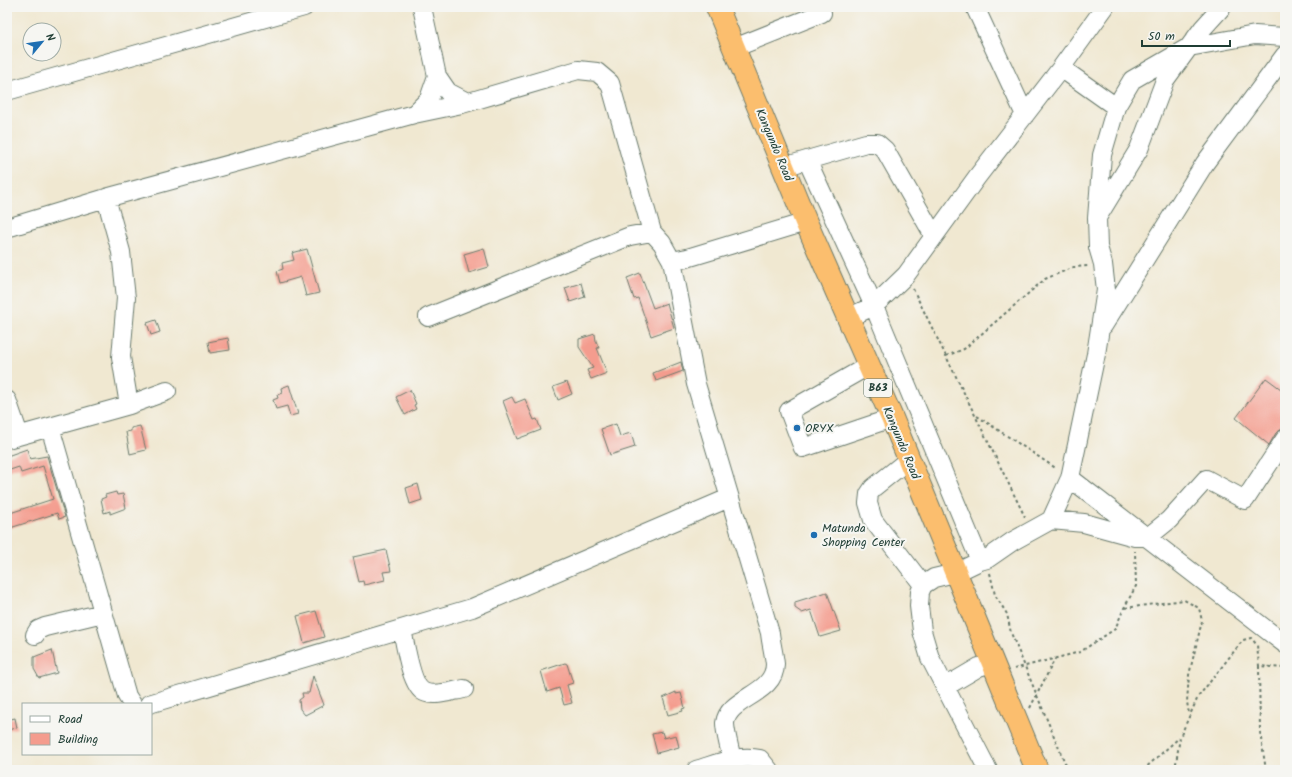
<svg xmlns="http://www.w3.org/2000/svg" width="1292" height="777" viewBox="0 0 1292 777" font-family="Kalam,sans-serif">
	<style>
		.building { fill: #f49c8e }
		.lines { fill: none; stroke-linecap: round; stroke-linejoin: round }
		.minor-casing { stroke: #68796b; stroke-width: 20 }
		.highway-casing { stroke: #68796b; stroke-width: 24 }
		.path { stroke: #68796b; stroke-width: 2; stroke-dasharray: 3 3; stroke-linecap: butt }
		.minor { stroke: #fff; stroke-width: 18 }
		.highway { stroke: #fbbe6e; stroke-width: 22 }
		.poi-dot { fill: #1f6fb2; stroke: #f6f6f2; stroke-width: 1.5 }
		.labels { text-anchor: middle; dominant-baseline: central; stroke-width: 4; stroke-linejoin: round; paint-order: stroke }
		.shield { fill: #f6f6f2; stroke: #60746d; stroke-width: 1 }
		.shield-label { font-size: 11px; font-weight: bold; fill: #1f3d34 }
		.street-label { font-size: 12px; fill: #1f3d34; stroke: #f6f6f2 }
		.poi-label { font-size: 12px; fill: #1f3d34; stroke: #f6f6f2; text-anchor: start }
	</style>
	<rect width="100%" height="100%" fill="#f6f6f2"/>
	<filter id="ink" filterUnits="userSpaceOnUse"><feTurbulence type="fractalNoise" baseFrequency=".025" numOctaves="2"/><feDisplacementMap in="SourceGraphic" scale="8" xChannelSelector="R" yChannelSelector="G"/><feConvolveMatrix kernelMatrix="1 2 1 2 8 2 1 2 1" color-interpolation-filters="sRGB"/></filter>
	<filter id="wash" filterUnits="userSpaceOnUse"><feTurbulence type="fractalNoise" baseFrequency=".012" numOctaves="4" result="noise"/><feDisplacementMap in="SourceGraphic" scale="16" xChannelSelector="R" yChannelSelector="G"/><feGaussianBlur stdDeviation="0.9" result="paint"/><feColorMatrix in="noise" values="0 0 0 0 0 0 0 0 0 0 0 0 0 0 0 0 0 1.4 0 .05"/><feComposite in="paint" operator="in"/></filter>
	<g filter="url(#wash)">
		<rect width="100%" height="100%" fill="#f0e8d1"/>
		<g id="blocks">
			<path class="building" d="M484,248L489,267L469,273L464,254Z
				M307,249L319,293L306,296L301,277L280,283L277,271L283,269L282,263L294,260L292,253Z
				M640,273L653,308L667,303L674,328L651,336L638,298L634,299L627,278Z
				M581,283L585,297L570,302L565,288Z
				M156,320L160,332L151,335L147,323Z
				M595,334L596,341L599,348H597L607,373L591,379L587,370L593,368L579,347V339Z
				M228,338L230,350L210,353L208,342Z
				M681,362L683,371L656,381L653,373Z
				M1266,378L1285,392V427L1276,433L1269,445L1236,418Z
				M567,382L572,394L558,400L553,387Z
				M289,385L298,414L290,416L287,406L276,409L273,400L278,398L277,395L282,393L281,388Z
				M410,390L416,404L414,405L416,409L405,415L396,397Z
				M512,397L515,403L525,399L534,420L537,419L541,430L517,439L503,401Z
				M616,424L620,436L631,433L635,447L610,455L601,429Z
				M140,426L146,450L130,454L126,432L131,431V428Z
				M27,449L30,459L47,456L65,517L59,519L57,513L7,529V514L53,499L43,466L21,473L19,467L7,471V456Z
				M418,484L422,500L410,504L406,488Z
				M116,492L117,495L123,494L126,508L110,514V511L104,513L101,499L106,497L105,495Z
				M386,550L391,571L383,572L385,580L364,585L363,581L359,582L353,557Z
				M827,592L841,631L820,637L811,610L802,613L795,608V602Z
				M316,611L324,637L304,643L297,616Z
				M52,650L57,673L39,678L34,669V657Z
				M565,663L567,664L573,683L567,685L572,703L564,705L559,688L547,692L541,671Z
				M313,676L324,705L305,715L300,709L299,700L303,697L302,693H309Z
				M676,692V694L681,693L685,708L682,709L683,711L668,715L663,698Z
				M15,718L17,728L7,730V720Z
				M662,732L664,738L676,735L679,747L657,753L652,734Z"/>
		</g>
	</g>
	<g filter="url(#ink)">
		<use href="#blocks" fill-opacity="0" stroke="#68796b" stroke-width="1"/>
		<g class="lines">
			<defs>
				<path id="minor" d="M975,7L1025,115
					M734,48L822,13
					M437,76L448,92L467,102
					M7,91L304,7
					M1116,107L1132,80L1189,47L1255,35L1285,37
					M414,114L462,104L578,70L597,72L610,83L652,232
					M807,160L874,306L906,275L977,177L1061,68L1105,7
					M783,167L866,143H877L885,150L934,236
					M106,198L121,252L126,298L121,357L129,405
					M1098,216L1139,149L1165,80L1203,28L1222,7
					M7,228L106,198L414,114L429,99L437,76L422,7
					M672,261L687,258L806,222
					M428,317L630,236L652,232L662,243L672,261L696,384L770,633C771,643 774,654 775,664C775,695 728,697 725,723C725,732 730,750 732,759
					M847,318L874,306L980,561L987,559L1013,541L1051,520L1084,523L1135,537H1148L1169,520L1206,479L1245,500L1285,439
					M1103,326L1205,163L1285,55
					M868,366L789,411L803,448L892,418
					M7,400L19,435
					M50,427L127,696L132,704
					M7,439L129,405L167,391
					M908,460L873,488L869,494L868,503L873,520L923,585
					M1070,478L1285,644
					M1051,520L1070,478L1096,354L1106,290L1103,264L1098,247L1097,218L1102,155L1116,107L1061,68
					M980,561L955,573L934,578L923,585L920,592L919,606L922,631L930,658L988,770
					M402,629C405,643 411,686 424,692C435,697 452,691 464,689
					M35,635L38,630L45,627L103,613
					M945,687L979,667L992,663
					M149,704L472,608L729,498
					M696,770C717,764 738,754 760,759L769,770"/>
				<path id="highway" d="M717,7L806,222L892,418L1037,770"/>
			</defs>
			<use href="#minor" class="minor-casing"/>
			<use href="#highway" class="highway-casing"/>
			<path class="path" d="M913,289L1025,517
				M946,356L964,349L1045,279L1074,267L1089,266
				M977,416L1057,469
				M990,573L995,595L1007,614L1011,633L1068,770
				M1125,608L1184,600L1199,608L1202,621L1189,675L1187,702L1189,714
				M1259,666L1260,732L1266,770
				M1014,669L1080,652L1115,629L1124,608L1136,586L1135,551
				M1030,708L1055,659
				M1143,770L1179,738
				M1175,770L1180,737L1198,697L1243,640L1251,638L1257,645L1259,666L1285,668"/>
			<use href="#minor" class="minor"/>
			<use href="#highway" class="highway"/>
		</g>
	</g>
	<g class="poi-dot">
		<circle cx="797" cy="428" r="4"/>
		<circle cx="814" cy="535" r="4"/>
	</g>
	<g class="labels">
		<rect class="shield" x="864" y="379" width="28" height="18" rx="3"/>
		<g class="shield-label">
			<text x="878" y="388">B63</text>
		</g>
		<g class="street-label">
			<text transform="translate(774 145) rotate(67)">Kangundo Road</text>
			<text transform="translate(901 443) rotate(67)">Kangundo Road</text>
		</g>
		<g class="poi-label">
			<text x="805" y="428">ORYX</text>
			<text x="822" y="528">Matunda<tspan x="822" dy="14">Shopping Center</tspan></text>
		</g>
	</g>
	<rect width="1292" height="777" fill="none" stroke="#f6f6f2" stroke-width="24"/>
	<rect x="22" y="703" width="130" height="52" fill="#f6f6f2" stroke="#a0aca6"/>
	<rect x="30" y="716" width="20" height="6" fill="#ffffff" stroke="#a0aca6"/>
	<text x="58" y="723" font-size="12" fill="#1f3d34">Road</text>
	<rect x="30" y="733" width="20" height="12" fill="#f49c8e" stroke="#a0aca6"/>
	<text x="58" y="743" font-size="12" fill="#1f3d34">Building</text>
	<g transform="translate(42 42) rotate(61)"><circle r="19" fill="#f6f6f2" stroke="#a0aca6"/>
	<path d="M0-3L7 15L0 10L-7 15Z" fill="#1f6fb2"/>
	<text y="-6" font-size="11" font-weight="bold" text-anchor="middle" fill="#1f3d34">N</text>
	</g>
	<path d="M1142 40v6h88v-6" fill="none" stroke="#1f3d34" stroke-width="2"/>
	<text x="1148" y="40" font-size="12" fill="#1f3d34" stroke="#f6f6f2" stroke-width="3" paint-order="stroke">50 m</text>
</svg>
